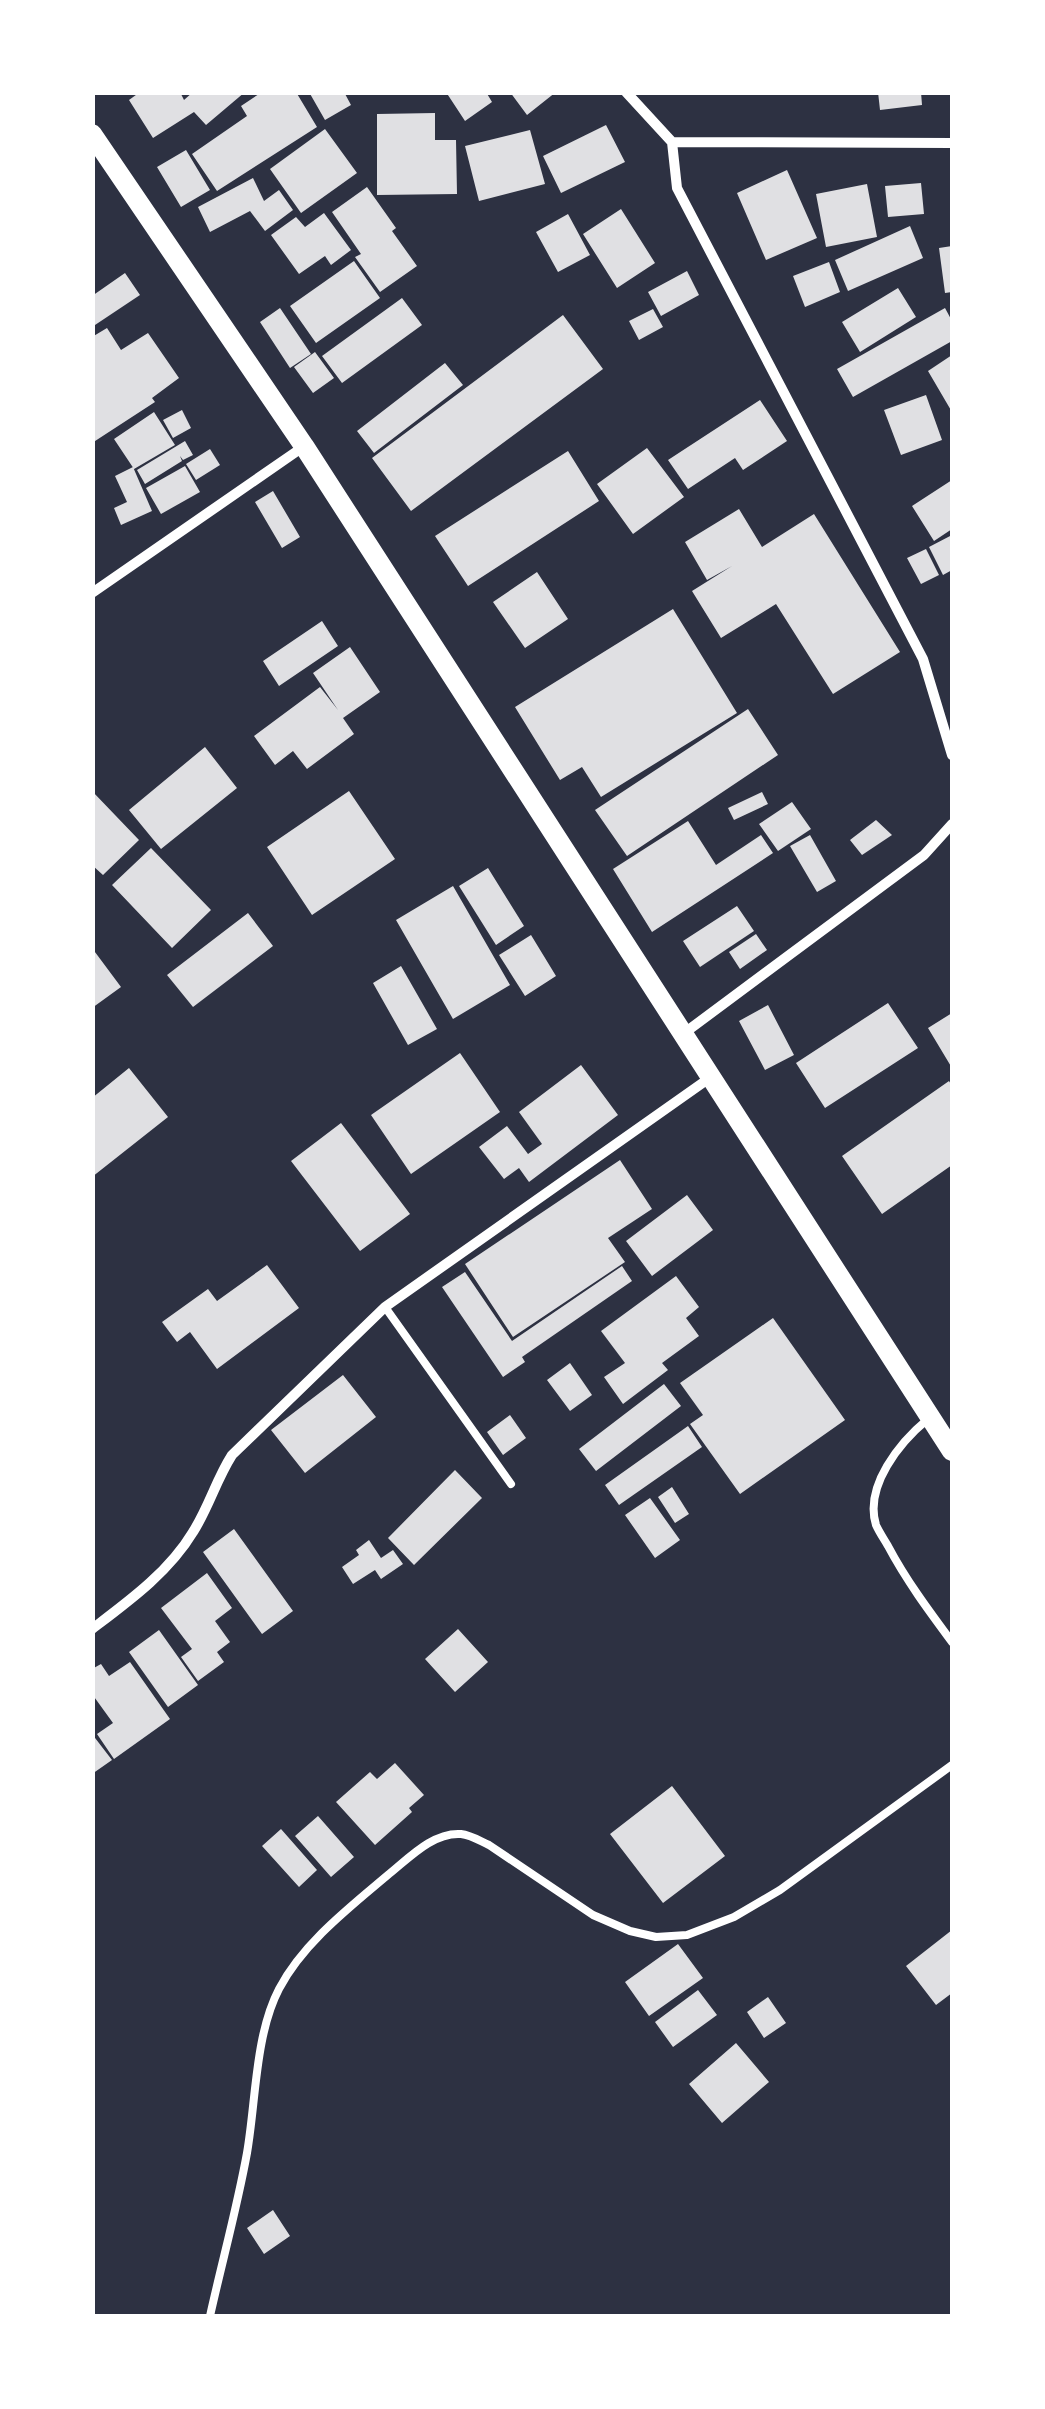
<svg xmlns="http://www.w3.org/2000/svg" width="1045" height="2409" viewBox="0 0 1045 2409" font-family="'DejaVu Sans',sans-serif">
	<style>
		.building { fill: #e0e0e3 }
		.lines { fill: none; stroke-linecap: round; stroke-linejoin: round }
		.service { stroke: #fff; stroke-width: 8 }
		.minor { stroke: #fff; stroke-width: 10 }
		.secondary { stroke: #fff; stroke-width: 20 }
	</style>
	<rect width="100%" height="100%" fill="#2d3142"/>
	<path class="building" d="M140,92H180L184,100L193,92H245L206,125L194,112L153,138L129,100Z
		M262,92H296L317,127L217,191L192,154L247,116L241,106Z
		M309,92H344L351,105L325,120Z
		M446,92H486L492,102L465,121Z
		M510,92H556L527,115Z
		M878,92H921L922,105L880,110Z
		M435,113V140H456L457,194L377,195V114Z
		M606,125L625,162L561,193L543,156Z
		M325,129L357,173L301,213L270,169Z
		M530,130L545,184L479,201L465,146Z
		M186,150L210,190L181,207L157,167Z
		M787,170L817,238L766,260L737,193Z
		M253,178L264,201L279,190L293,210L265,231L250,211L210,232L198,207Z
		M921,183L924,214L888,217L885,186Z
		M867,184L877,237L826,247L816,194Z
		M367,187L396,228L392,231L417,266L380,292L355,257L361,254L332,212Z
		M621,209L655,263L617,288L583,234Z
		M324,213L351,250L331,265L325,256L299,274L271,235L296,217L305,227Z
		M568,214L590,255L558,272L536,232Z
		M910,226L923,258L848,291L835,260Z
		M952,246V292L945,293L939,248Z
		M354,261L380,298L316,343L290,306Z
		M829,262L840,292L805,307L793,276Z
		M687,271L699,295L661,316L648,292Z
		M125,273L140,295L92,327V296Z
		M898,288L916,317L860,352L842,322Z
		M402,298L422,325L342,383L322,356Z
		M280,308L311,354L290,368L260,322Z
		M945,308L952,321V341L853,397L837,369Z
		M653,309L663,327L639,340L629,321Z
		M563,315L603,369L411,511L372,458Z
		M107,328L121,350L148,333L179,378L152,398L155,402L92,443V337Z
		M315,352L334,378L313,393L294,367Z
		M952,355V412L928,371Z
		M445,363L463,385L374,453L357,431Z
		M926,395L942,440L901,455L884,410Z
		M760,400L787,441L743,470L735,458L688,489L668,460Z
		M182,410L191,428L173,438L163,420Z
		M154,412L175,445L134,469L114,439Z
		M185,441L193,455L183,460L180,456L182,461L145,484L137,470Z
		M647,448L684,497L633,534L597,484Z
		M210,449L220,465L196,480L186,464Z
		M568,451L599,501L468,586L435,536Z
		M185,466L200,492L161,514L146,488Z
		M133,467L152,511L121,525L114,508L127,502L115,476Z
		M952,480V529L934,541L912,506Z
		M273,491L300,537L282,548L255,502Z
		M739,509L762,547L814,514L900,652L833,694L776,604L721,638L692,591L732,566L707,580L685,542Z
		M952,535V570L943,575L929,547Z
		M926,549L939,575L921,584L907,558Z
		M537,572L568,619L525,648L493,602Z
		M673,609L737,713L601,797L582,767L560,780L515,707Z
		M322,621L338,646L279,686L263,661Z
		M350,647L380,692L343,718L354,734L307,769L293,751L275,765L254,736L320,687L338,710L313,673Z
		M748,709L778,755L627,856L595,810Z
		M205,747L237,788L161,849L129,810Z
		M92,791L139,840L103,875L92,865Z
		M349,791L395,859L312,915L267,847Z
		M762,792L768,804L734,820L728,808Z
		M792,802L811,829L778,851L759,824Z
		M876,820L892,835L862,855L850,840Z
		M688,821L716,865L761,835L773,853L652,932L613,869Z
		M810,835L836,881L817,892L790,846Z
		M151,848L211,910L172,948L112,885Z
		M488,868L524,926L496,945L459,886Z
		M453,886L510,985L453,1019L396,920Z
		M737,906L754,931L700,967L683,941Z
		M248,913L273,946L193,1007L167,975Z
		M756,934L767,950L740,969L729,952Z
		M531,935L556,976L525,996L499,955Z
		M92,948L121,987L92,1008Z
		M401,966L437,1029L408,1045L373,983Z
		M888,1003L918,1048L825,1108L796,1063Z
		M768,1005L794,1055L765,1070L739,1021Z
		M952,1013V1068L928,1028Z
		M460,1053L500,1112L411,1174L371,1115Z
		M581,1065L618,1115L529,1182L519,1168L504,1179L479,1147L507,1126L528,1154L542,1144L519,1112Z
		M129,1068L168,1117L92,1177V1098Z
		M949,1081L952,1086V1165L882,1214L842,1156Z
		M341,1123L410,1214L360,1251L291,1161Z
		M620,1160L652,1209L608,1238L625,1262L513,1337L465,1264Z
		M687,1195L713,1230L652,1276L626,1241Z
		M267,1265L299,1308L217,1369L190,1332L177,1342L162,1322L208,1289L217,1301Z
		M622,1266L632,1281L522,1357L525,1362L503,1377L442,1287L465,1272L512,1341Z
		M676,1276L699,1307L686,1318L699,1336L662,1363L668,1370L623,1404L604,1377L625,1363L601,1331Z
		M773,1318L845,1420L740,1494L690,1424L703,1415L680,1383Z
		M570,1363L592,1395L570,1411L547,1380Z
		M343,1375L376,1417L305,1473L271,1430Z
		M664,1384L681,1406L596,1471L579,1449Z
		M510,1415L526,1438L503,1455L487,1432Z
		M688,1426L702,1447L619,1505L605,1485Z
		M455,1470L482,1498L414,1565L388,1538Z
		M672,1487L689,1514L675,1523L658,1497Z
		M650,1498L680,1540L655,1558L625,1515Z
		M234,1529L293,1611L262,1634L203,1552Z
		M369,1540L381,1558L393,1550L403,1564L381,1579L375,1570L353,1584L342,1567L359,1555L356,1550Z
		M207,1573L232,1608L215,1621L230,1642L217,1652L224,1662L198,1681L181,1657L192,1649L161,1608Z
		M458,1629L488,1662L455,1692L425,1659Z
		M159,1630L198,1685L168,1707L129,1652Z
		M130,1662L170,1719L114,1759L97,1734L113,1723L92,1694V1669L101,1664L109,1676Z
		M92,1734L112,1760L92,1774Z
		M395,1763L424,1795L409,1808L412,1812L375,1845L336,1802L370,1772L377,1779Z
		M672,1786L725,1856L663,1903L610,1834Z
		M318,1816L354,1857L331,1877L295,1836Z
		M281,1829L317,1870L299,1887L262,1846Z
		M952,1930V1993L936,2005L906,1966Z
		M678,1944L703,1978L649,2016L625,1982Z
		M698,1990L717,2015L673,2047L655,2022Z
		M768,1997L786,2023L764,2038L747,2012Z
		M736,2043L769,2082L722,2123L689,2084Z
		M273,2210L290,2236L264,2254L247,2228Z"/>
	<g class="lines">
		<path class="service" d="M385,1307L511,1484
			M928,1419C900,1442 864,1486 876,1525C879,1532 884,1539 888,1546C906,1580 929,1611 952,1642
			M210,2316C222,2262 237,2208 247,2153C256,2101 255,2035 279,1989C303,1943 350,1907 389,1874C409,1858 433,1832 461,1834C471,1835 480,1841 489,1845L593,1915L630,1931L656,1937L687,1935L734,1917L780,1890L952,1765"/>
		<path class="minor" d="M626,92L672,142L952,143
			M672,142L677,188L923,659L952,755
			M92,593L303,447
			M683,1034L924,855L952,824
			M92,1629C129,1601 169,1572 193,1532C209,1507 216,1480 232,1455L385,1307L711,1077"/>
		<path class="secondary" d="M92,134L304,446L952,1451"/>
	</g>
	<rect width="1045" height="2409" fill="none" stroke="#ffffff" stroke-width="190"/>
</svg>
